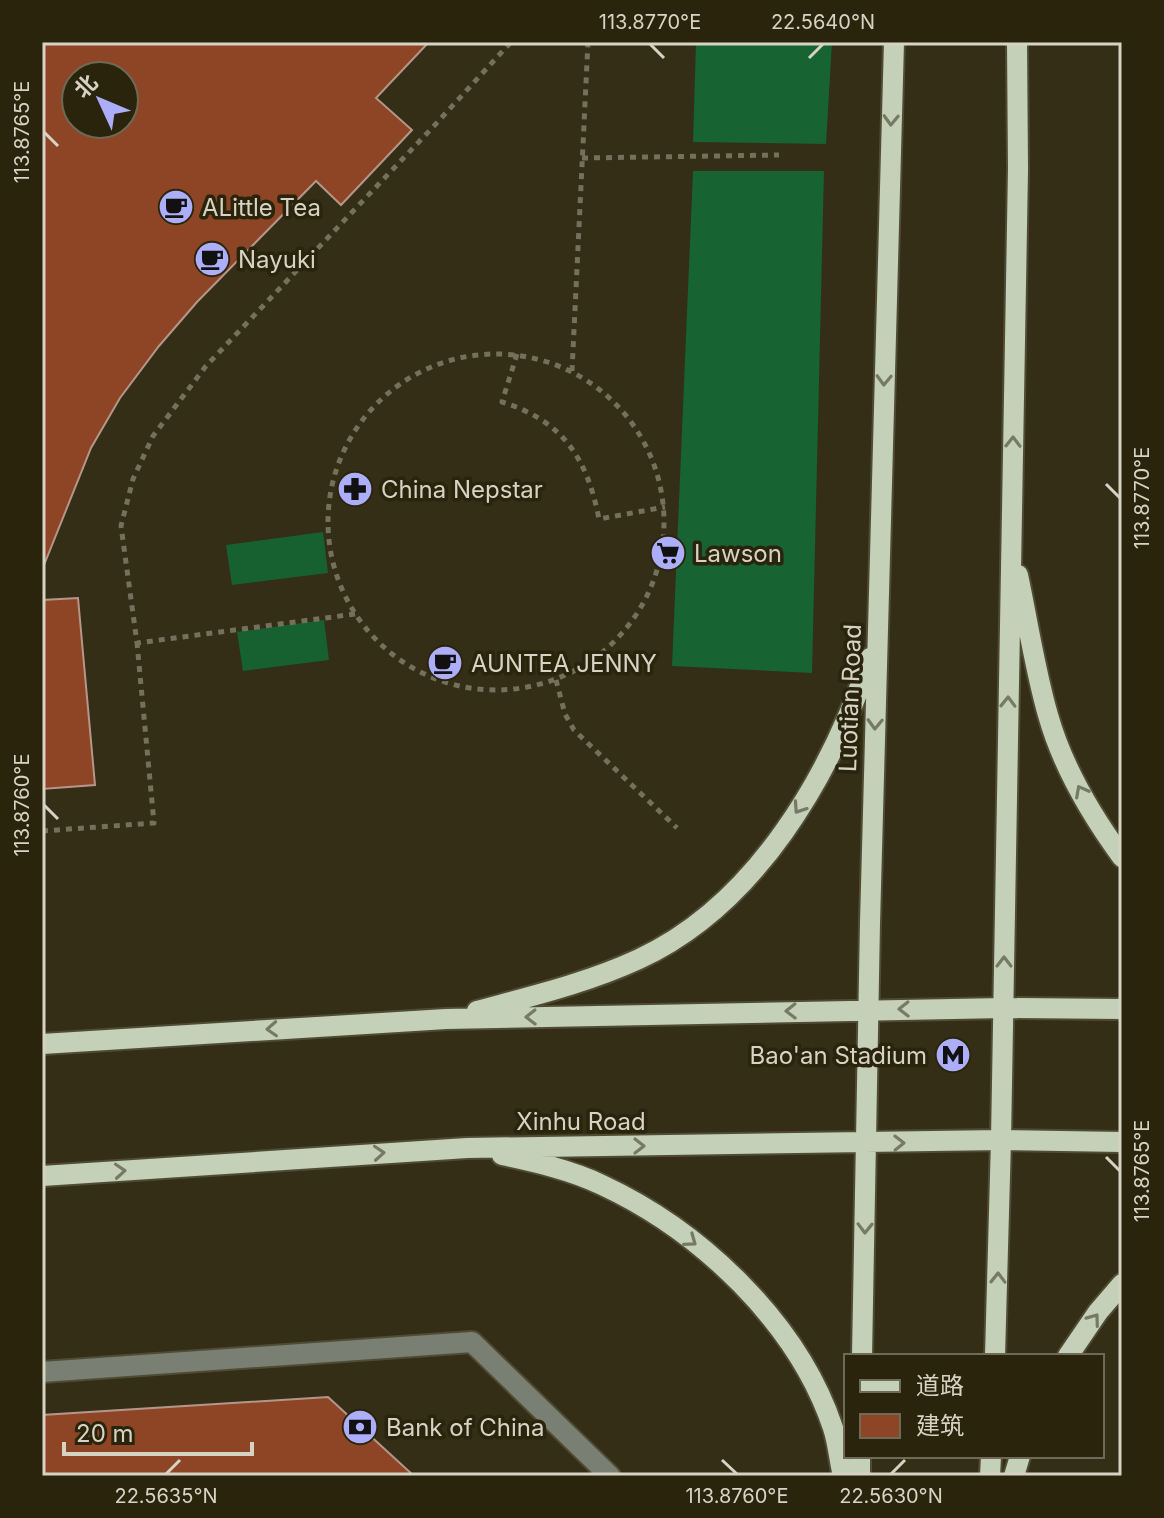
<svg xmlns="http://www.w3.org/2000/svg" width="1164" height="1518" viewBox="0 0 1164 1518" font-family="Inter,'Noto Sans SC',sans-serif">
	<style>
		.green { fill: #176130 }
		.forest { fill: #176331 }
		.building { fill: #8e4525; stroke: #b5968a; stroke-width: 2; fill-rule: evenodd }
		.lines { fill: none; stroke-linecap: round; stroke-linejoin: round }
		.minor-casing { stroke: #504c34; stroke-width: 24 }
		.major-casing { stroke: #504c34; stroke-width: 24 }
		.path { stroke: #74705b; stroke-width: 5; stroke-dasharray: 6 6; stroke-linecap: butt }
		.minor { stroke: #797f73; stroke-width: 20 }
		.major { stroke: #c4d0b8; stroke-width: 20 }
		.oneway { stroke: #767a62 }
		.ticks { fill: none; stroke: #d6d3c4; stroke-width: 3 }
		.labels { text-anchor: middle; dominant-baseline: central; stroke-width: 7; stroke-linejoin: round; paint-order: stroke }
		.poi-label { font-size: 24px; fill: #d6d3c4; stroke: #29240b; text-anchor: start }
		.street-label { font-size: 24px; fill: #d6d3c4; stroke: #29240b }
		.neatline { fill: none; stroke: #d6d3c4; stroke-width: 3 }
		.ticks-label { font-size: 20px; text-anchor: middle; fill: #d6d3c4 }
	</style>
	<rect width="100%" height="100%" fill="#332e15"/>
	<path class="green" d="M323,532L328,573L232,585L226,545Z
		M324,620L329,660L243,671L237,632Z"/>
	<path class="forest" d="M696,42H832L826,144L693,142Z
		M693,171H824L812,673L672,666Z"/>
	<path class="building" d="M42,42H429L376,98L412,130L341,205L316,181L197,302L159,346L120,398L91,448L44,565ZM76,76H124V124H76Z
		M78,598L95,785L42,789V600Z
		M328,1397L414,1476H42V1415Z"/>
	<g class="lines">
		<defs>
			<path id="minor" d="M42,1372L472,1342L610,1476"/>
			<path id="major" d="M1018,575C1028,622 1035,670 1048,715C1062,765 1092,816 1122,857
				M477,1011C532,996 587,983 639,959C756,905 831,775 870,658
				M42,1044L446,1019L1003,1008L1122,1009
				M502,1155C535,1162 571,1170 602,1185C701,1231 798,1323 833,1428C838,1443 839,1460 843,1476
				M42,1176L467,1148L1001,1140L1122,1142
				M862,1356L870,923L894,42
				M995,1356L1001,1140L1018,169L1017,42
				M1068,1356L1098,1312L1122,1284
				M860,1476V1456
				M990,1476L991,1456
				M1014,1476L1020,1456"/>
		</defs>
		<use href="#minor" class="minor-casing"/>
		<use href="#major" class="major-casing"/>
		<path class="path" d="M582,158L779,155
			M328 522a168 168 0 1 1 336 0a168 168 0 1 1-336 0Z
			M517,354L502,402C563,421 587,458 599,519L665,507
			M572,371L588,42
			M355,614L137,643L121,526L133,479L153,436L206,366L433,127L511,42
			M556,680L565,714L574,730L677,828
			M42,831L154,823L137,643"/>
		<use href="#minor" class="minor"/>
		<use href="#major" class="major"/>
	</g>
	<defs><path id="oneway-chevron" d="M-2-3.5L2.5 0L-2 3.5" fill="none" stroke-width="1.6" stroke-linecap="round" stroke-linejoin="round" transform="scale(2)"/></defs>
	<g class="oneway">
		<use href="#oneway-chevron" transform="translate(891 120) rotate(92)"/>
		<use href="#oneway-chevron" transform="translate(884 380) rotate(92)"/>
		<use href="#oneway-chevron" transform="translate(1013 442) rotate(-89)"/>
		<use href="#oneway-chevron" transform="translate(1008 702) rotate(-89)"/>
		<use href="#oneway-chevron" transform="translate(875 724) rotate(92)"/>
		<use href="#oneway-chevron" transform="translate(1081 791) rotate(-118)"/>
		<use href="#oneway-chevron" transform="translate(799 808) rotate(124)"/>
		<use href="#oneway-chevron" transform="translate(1004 962) rotate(-90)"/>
		<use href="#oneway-chevron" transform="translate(904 1009) rotate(179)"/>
		<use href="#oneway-chevron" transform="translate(791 1011) rotate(179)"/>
		<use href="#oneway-chevron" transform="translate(531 1017) rotate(179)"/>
		<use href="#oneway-chevron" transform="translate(272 1029) rotate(177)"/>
		<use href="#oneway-chevron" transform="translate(899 1143) rotate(-1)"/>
		<use href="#oneway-chevron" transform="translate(639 1146)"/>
		<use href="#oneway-chevron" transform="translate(379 1153) rotate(-4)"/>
		<use href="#oneway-chevron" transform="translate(120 1171) rotate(-4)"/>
		<use href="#oneway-chevron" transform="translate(865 1228) rotate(91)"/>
		<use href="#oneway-chevron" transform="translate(691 1241) rotate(36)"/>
		<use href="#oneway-chevron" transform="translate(998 1278) rotate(-89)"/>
		<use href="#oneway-chevron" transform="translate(1094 1319) rotate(-54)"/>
	</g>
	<path class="ticks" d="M650,44L664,58M809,58L823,44M44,132L58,146M1106,484L1120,498M44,805L58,819M1106,1157L1120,1171M722,1460L737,1474M166,1474L180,1460M891,1474L905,1460"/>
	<defs>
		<symbol id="cafe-disc" viewBox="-11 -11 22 22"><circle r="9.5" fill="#adaefb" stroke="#29240b"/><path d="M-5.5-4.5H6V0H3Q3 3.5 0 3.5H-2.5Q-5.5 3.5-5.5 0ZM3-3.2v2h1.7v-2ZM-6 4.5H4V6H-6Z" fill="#111"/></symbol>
		<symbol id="pharmacy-disc" viewBox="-11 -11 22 22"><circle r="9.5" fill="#adaefb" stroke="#29240b"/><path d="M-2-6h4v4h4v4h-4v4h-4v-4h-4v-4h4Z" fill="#111"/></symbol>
		<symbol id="supermarket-disc" viewBox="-11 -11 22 22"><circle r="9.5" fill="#adaefb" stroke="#29240b"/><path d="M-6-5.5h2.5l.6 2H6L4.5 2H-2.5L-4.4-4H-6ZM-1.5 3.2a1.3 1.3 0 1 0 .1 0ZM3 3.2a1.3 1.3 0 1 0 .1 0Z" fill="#111"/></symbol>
		<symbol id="metro-disc" viewBox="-11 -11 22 22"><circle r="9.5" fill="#adaefb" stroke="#29240b"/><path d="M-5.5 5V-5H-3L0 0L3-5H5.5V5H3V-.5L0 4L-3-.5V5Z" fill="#111"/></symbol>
		<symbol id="bank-disc" viewBox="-11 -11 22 22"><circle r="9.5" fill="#adaefb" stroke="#29240b"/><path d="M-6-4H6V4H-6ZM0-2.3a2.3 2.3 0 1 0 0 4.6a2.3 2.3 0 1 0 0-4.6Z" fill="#111"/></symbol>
	</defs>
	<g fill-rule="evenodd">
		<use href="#cafe-disc" x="156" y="187" width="40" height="40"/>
		<use href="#cafe-disc" x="192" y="239" width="40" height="40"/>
		<use href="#pharmacy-disc" x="335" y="469" width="40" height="40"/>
		<use href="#supermarket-disc" x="648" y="533" width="40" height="40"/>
		<use href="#cafe-disc" x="425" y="643" width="40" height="40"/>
		<use href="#metro-disc" x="933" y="1035" width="40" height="40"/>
		<use href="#bank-disc" x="340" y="1407" width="40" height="40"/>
	</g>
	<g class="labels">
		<g class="poi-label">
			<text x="202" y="207">ALittle Tea</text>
			<text x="238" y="259">Nayuki</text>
			<text x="381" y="489">China Nepstar</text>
			<text x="694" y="553">Lawson</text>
			<text x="471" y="663">AUNTEA JENNY</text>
			<text x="927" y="1055" text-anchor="end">Bao'an Stadium</text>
			<text x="386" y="1427">Bank of China</text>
		</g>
		<g class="street-label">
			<text transform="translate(850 698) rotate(-88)">Luotian Road</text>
			<text x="581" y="1121">Xinhu Road</text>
		</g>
	</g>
	<rect width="1164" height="1518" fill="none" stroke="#29240b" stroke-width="88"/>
	<rect x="844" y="1354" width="260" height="104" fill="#29240b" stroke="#6e6a55" stroke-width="2"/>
	<rect x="860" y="1380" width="40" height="12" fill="#c4d0b8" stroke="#6e6a55" stroke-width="2"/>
	<text x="916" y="1394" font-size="24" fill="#d6d3c4">道路</text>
	<rect x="860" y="1414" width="40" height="24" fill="#8e4525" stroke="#6e6a55" stroke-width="2"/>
	<text x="916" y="1434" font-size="24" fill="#d6d3c4">建筑</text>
	<g transform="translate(100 100) rotate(314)"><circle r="38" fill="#29240b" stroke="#6e6a55" stroke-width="2"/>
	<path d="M0-6L14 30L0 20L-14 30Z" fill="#adaefb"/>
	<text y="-12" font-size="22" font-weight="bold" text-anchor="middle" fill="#d6d3c4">北</text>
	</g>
	<path d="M64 1442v12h188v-12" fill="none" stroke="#d6d3c4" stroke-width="4"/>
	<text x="76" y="1442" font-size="24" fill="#d6d3c4" stroke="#29240b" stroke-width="6" paint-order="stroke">20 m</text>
	<rect x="44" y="44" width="1076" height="1430" class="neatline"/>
	<g class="ticks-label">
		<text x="650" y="29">113.8770°E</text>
		<text x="823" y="29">22.5640°N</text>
		<text transform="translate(22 132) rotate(-90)" y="7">113.8765°E</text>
		<text transform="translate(1142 498) rotate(-90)" y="7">113.8770°E</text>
		<text transform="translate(22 805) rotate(-90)" y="7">113.8760°E</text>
		<text transform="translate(1142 1171) rotate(-90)" y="7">113.8765°E</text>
		<text x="166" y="1503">22.5635°N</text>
		<text x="737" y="1503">113.8760°E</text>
		<text x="891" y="1503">22.5630°N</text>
	</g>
</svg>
